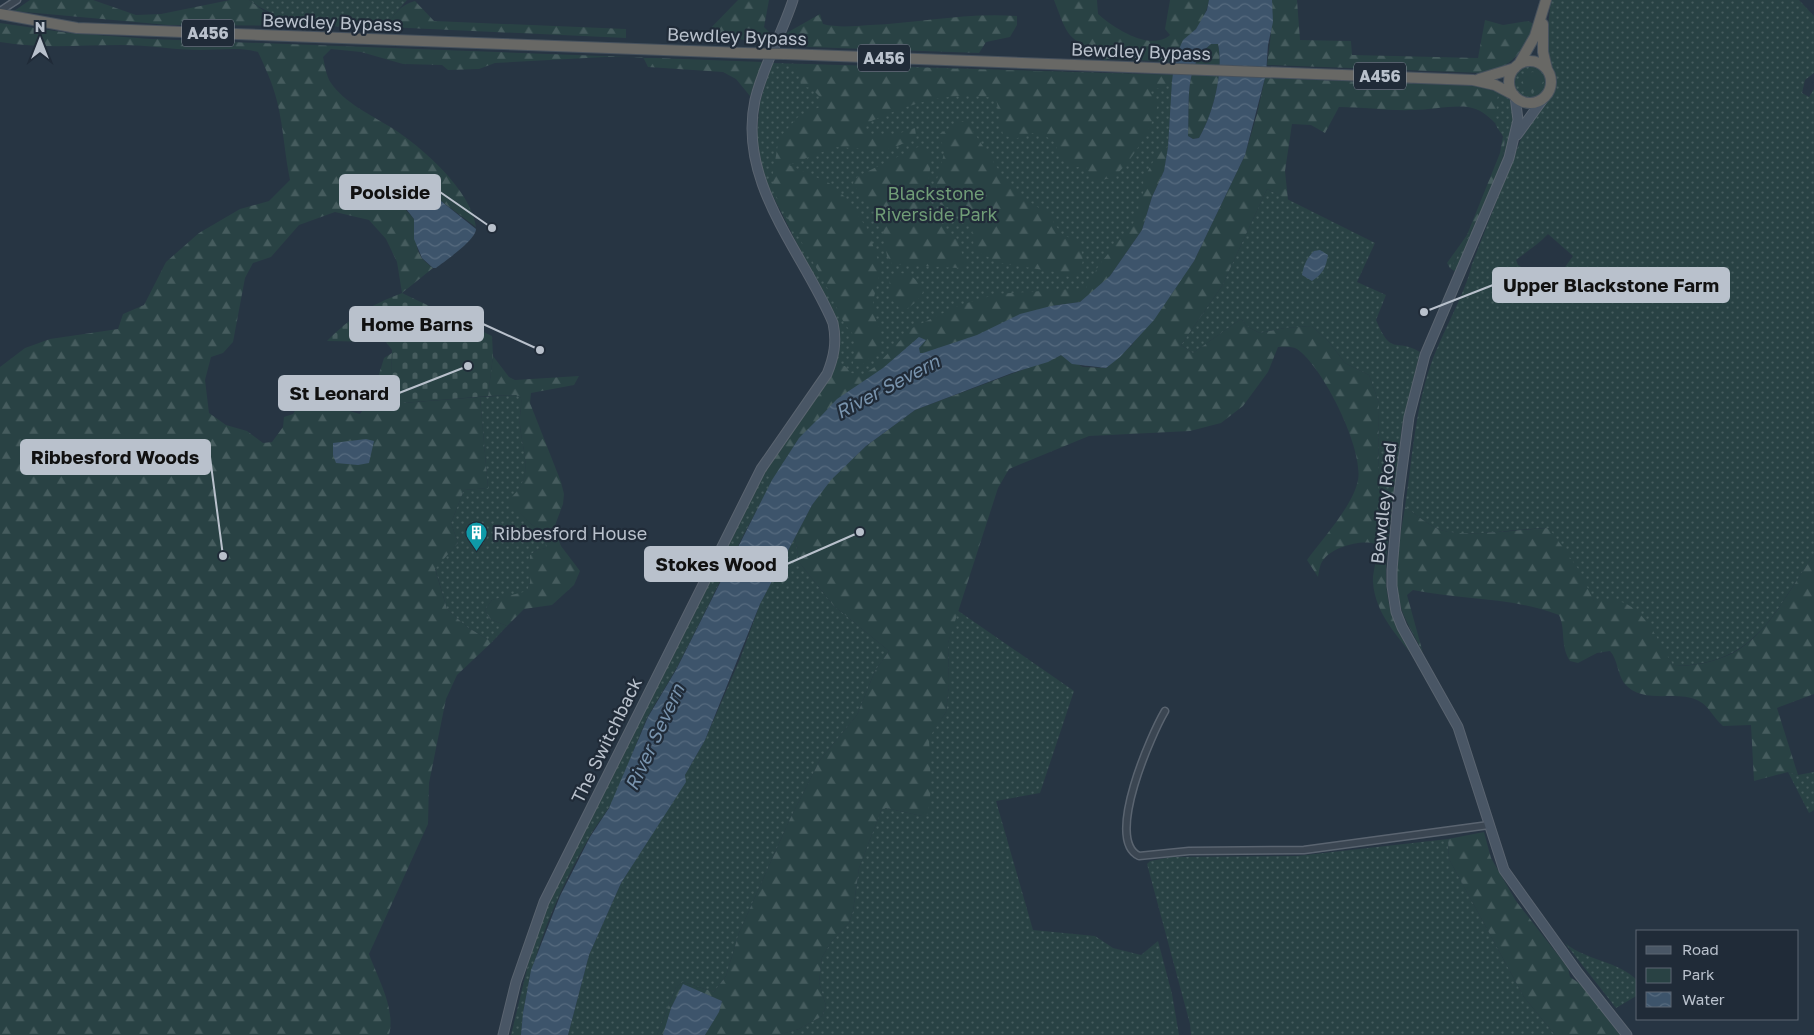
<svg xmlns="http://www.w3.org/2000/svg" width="1814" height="1035" viewBox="0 0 1814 1035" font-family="'Golos Text',sans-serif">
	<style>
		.green { fill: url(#green-dots); fill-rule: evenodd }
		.forest { fill: url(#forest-firs) }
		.cemetery { fill: url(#cemetery-stones) }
		.water { fill: url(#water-waves); fill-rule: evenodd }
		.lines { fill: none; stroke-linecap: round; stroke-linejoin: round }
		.minor-casing { stroke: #5a6470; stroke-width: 9 }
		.secondary-casing { stroke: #5a6470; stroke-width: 11 }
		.trunk-casing { stroke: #46515d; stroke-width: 12 }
		.minor { stroke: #3b4652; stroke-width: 6 }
		.secondary { stroke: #495665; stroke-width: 9 }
		.trunk { stroke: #686865; stroke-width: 10 }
		.trunk-bridge-casing { stroke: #46515d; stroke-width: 12; stroke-linecap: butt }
		.trunk-bridge { stroke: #686865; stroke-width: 10 }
		.labels { text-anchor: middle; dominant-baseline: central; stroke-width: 4.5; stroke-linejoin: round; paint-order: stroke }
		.shield { fill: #202b38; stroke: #8b94a0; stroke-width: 1 }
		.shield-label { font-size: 16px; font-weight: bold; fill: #b9c1cc }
		.street-label { font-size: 18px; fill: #b9c1cc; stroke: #202b38 }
		.park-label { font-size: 18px; fill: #709d77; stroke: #202b38 }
		.poi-label { font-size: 18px; fill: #b9c1cc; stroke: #202b38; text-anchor: start }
		.water-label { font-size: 19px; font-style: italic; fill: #7994ae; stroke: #202b38 }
		.leader { fill: none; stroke: #b9c1cc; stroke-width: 2 }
		.callout-dot { fill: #b9c1cc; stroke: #202b38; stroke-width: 2 }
		.callout { fill: #b9c1cc; stroke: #b9c1cc; stroke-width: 2 }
		.callout-label { font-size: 19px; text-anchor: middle; font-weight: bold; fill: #111 }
	</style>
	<defs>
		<pattern id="green-dots" width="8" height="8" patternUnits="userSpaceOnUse" patternTransform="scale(1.25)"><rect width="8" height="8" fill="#294244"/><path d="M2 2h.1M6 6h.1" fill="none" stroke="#465c5e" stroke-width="1.8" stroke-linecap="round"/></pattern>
		<pattern id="forest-firs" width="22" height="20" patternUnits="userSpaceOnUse" patternTransform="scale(1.25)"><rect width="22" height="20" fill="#294244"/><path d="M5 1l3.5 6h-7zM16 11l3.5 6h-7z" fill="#465c5e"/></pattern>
		<pattern id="cemetery-stones" width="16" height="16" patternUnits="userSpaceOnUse" patternTransform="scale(1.25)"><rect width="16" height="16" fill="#294244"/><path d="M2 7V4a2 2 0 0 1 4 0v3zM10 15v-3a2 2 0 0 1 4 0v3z" fill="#465c5e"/></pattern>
		<pattern id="water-waves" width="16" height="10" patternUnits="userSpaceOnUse" patternTransform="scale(1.25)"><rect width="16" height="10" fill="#3d546b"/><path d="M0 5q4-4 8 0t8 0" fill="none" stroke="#576b7f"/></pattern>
	</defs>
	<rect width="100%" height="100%" fill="#273543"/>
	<path class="green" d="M249,0H407L394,15L387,27C340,27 288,29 249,0Z
		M1551,0H1799L1814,16V73L1805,80L1802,93L1809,97L1814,89V555C1772,614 1757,664 1674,666L1661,648L1617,601H1594L1549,528C1521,528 1464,539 1441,530C1428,525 1417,515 1405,507C1412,461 1415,411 1430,367C1441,334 1465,295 1472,264L1521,139L1554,87V74L1548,60L1547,35ZM1548,234L1573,256L1552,285L1518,265L1516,260C1527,251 1538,245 1548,234Z
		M772,63L1173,75L1168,147L1164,171L1110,276L799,438C751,512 717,591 676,669C667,685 656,701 647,718C636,743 627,769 616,795C609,810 598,822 590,836C555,896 526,966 521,1035H511L533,944L548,904L760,476L836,366L831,311L766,182L756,143L760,102Z
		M1514 82a16 16 0 1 1 32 0a16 16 0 1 1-32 0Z
		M1498,92L1512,101C1522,141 1475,230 1458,269L1454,271L1450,268C1466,244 1505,169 1505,142C1504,134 1496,129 1495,122C1493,113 1497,101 1498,92Z
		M1267,189L1375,243L1357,282L1386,295L1376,320C1392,358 1396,337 1420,352L1402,425L1393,504L1386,501L1378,489L1379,403L1369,375L1345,363L1329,342L1312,326L1285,328L1260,333L1248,327L1241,319L1193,353L1181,345L1222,286Z
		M516,395L521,398C522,407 519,416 520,425C523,458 536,474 509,501L531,524L545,534L546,548L537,550L530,555V583L527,592L492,600L485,610L490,619L507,626L492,642L467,627L447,609L435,568L458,543L451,523L464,490L488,488L480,397Z
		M795,537L799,562L833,605L889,651L875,671L857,715L820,760L790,819L739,933L726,976L714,992L683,982L676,987L657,1035H568L589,955L621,883L685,782V775L705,740L740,659L760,604Z
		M957,610L1074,691L1040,793L996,801L1033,930L1095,936L1113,948L1141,955L1158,941L1172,994L1179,1035H778L799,1029L822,1016L826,1006L819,982L822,957L832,941L849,923L853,911L859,868L881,811L886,808L922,816L929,737L946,712L949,684L948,643Z
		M1788,772L1798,775L1814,772V810L1809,813Z
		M1448,839L1449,859L1524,997L1555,1035H1191L1190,1024L1147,864L1150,861L1171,857L1297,856Z
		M1565,943C1587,961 1617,960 1638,981V995L1616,1008Z"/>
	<path class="forest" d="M30,0H93L136,15L161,14L230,0H249L264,11L319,26L168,25L14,11Z
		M738,0H769L764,27L771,34V44L705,34Z
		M1054,0H1097L1098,14C1114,28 1150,52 1170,35L1165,29L1170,0H1209C1207,10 1203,21 1196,29C1187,40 1177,46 1175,62L1107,59V62H1104V52C1066,40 1068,36 1054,0Z
		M1272,0H1297L1300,40L1351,41L1352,55L1478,58L1485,20L1503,25L1528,21L1536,25C1520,52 1516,65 1484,73L1267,65C1270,43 1273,22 1272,0Z
		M415,1L434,21L626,29V38L387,27C394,14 400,5 415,1Z
		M820,14L823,24C839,28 854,26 870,25C918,23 968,12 1017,16V25L1010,37L986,42L979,53L781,46L783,35Z
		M0,23L69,33L151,39L763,62L750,96L736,79L723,72L648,67L643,57H605L495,63L479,69L448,70L442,65L403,64L361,52L331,49L323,57C325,65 326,76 331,83C345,103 371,115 392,128C422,147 471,190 476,227L441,201L423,197L405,209L414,219C419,241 410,252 433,268L402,293L397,262L386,239L369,220L335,212L299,225L271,257L253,263L245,278L233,342L223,353L211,357L205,380L209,413L226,425L247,431L263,443L272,442L283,427L284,417L293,414L303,398L360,414L372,397L384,358L392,353L390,404L480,397L488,488L464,490L451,523L458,543L435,569L447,609L467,627L492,642L457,675L446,699L429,783L428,824L369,954C378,979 396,1009 389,1035H0V367L25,348L50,339L118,329L123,314L144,305L166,262L199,233L240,209L269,201L290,180C285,157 284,134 279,110C275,89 267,71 258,52C239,47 221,50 201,50C175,50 148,45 121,45C80,45 41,49 0,42Z
		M1211,44H1218C1224,72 1213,114 1199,138L1193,139L1188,136C1190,104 1183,65 1211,44Z
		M794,64L1173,75C1171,88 1159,88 1149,90L1158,104C1153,126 1134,158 1117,174C1112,178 1102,180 1095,182L1085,166L1071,168L1060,158L1055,143L1043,134L1031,133L1015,139L1003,135L996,98C947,91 914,102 869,122L865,128L872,136H891L915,128L916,136L900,145L885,150L835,147L789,165L829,183L844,196L867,228L881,269L873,301L875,318L879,327V349L863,364H853L855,345L852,333L844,323L825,283L778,201L772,179L779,138L798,117L820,107V97L811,88L801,86L799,74Z
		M1523 82a10 10 0 1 1 20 0a10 10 0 1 1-20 0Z
		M1265,78L1476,86L1498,92L1495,123C1487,115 1480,109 1468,107C1451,105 1431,110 1413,110C1388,111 1364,107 1339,107L1325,133L1311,125L1292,124L1285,171L1288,200L1267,189L1222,286L1181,345L1193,353L1241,319L1248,327L1260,333L1285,328L1312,326L1329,342L1345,363L1369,375L1379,403L1378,489L1386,501L1393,504C1389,537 1381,575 1390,608C1395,626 1407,644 1416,660C1398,636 1375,614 1373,582C1372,571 1380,554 1375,544C1362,539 1333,547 1324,559C1320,563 1319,571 1318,577L1307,560C1322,539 1353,506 1358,480C1364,449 1323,367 1297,349C1291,346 1284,347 1278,347L1268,372L1243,406L1221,423L1190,431L1089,436L1009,469L998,488L948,643L949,684L946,712L929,738L931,788L928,814L922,816L886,808L881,811L859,868L853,911L849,923L832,941L822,957L819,982L826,1006L822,1016L799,1029L778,1035H705L719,1011L722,1001L683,985L671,1008L664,1035H657L676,987L683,982L714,992L726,976L739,933L790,819L820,760L857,715L875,671L889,651L833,605L799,562L795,537L812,505L830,480L866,446L915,410L1062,355L1083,367L1106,368L1131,346L1194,261L1245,155L1257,114Z
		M959,122H967L1002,175L1021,196L1048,214L1063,236L1077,239C1084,258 1087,264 1072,278L1056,272L1000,263L974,250C972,214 969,215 936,203L937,179L945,150L938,135Z
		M1503,136C1514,154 1463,249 1450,268L1447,263L1467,235L1500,153Z
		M920,146L929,151L931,162L926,200L941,225L957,240L966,264L958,268L892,264L887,256L880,214L866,204L853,183L858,176Z
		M1168,147L1164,171L1152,197L1142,230L1110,276L1099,288L1080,302L1051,306L999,323L977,335L923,353H920L919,337L799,438L772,480L763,472L820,392L836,366H845L851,373L863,375L876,366L912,328L960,305L997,294L1086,288L1099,265L1134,222L1144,190L1143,180L1159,151Z
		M896,273C911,273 917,278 923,292L916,302L903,312L889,297L890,276Z
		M493,356L509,377L515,380L579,376L574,385L531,393L530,403L561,482L564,494L563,504L554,528L561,546L580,571L574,585L552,605L524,609L507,626L490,619L485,610L492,600L527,591L530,583V555L537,550L546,548L545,534L531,524L508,501C536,475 523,458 520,425C519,417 522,407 521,398L516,395L488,396Z
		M1405,507C1417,515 1428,525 1441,530C1462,538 1524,529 1549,528L1579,570L1594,601C1601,601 1610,599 1618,601C1646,607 1659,645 1674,666C1757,665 1772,614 1814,555V694L1777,708L1798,775L1788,772L1754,781L1751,725L1723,726C1714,719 1709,706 1699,701C1676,689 1643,706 1624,683C1617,673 1618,660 1610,651L1597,653L1578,663L1570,661C1560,646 1566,630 1559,615C1513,597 1461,600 1413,590L1407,595L1423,653C1416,638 1406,623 1401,608C1391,577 1400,539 1405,507Z
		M1484,832L1491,858L1516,901L1568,968L1570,977L1582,985L1620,1035H1555L1524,997L1449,859L1448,839Z"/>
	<path class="cemetery" d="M402,293L492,336L493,356L488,396L390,404L392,350L386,342L327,341C352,316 369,306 402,293Z"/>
	<path class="water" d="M1209,0H1272L1273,22L1268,45L1266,74L1245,155L1194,261L1154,320L1120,357L1106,368L1072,364L1061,355L1048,362L1012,373L915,410L866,446L831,480L812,505L760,604L705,740L685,775L686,782L621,883L589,955L568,1035H521L523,1013L531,970L560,896L590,837L609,808L648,717L676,670L772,480L799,438L822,415L837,399L883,368L919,337L926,340L919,348L920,353H923L977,335L1020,314L1051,306L1080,302L1110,276L1142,230L1152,197L1164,171L1168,147L1172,81L1175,58L1183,40L1196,29L1207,10ZM1211,44H1218C1224,71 1213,115 1199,138L1193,139L1188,136C1190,104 1183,65 1211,44Z
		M416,197L441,201L476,229C476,240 445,261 436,268H433L422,258L414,239V219L403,205Z
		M1320,250L1328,255C1326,267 1323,274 1312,281L1302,275C1304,264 1307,258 1314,251Z
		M366,439L374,441L369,463L358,465L336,463L333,455V443Z
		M683,984L722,1001L719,1012L705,1035H663L671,1008Z"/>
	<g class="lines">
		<defs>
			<path id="minor" d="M0,11L17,0
				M1165,711C1152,733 1104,840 1139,856L1189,851L1304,850L1489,825"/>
			<path id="secondary" d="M1515,96L1518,120L1509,158L1425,355L1409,417L1398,499L1392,570V586L1396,612L1402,627L1458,727L1504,870L1578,973L1627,1035
				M1517,135L1543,99
				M503,1035L516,982L544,902L761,469L827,374C834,357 837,342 833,323C803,252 737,183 755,100C763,66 782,34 793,0"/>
			<path id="trunk" d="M0,14L77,28L744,53
				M1543,24V52L1547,69
				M785,54L1473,80L1495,85L1514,95
				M1509 82a21 21 0 1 1 42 0a21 21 0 1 1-42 0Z
				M1519,64L1535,36L1546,0
				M1479,79L1515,68"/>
		</defs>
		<use href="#minor" class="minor-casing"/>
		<use href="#secondary" class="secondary-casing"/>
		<use href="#trunk" class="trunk-casing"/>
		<use href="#minor" class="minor"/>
		<use href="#secondary" class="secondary"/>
		<use href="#trunk" class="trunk"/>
		<defs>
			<path id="trunk-bridge" d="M744,53L785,54"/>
		</defs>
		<use href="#trunk-bridge" class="trunk-bridge-casing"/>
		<use href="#trunk-bridge" class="trunk-bridge"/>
	</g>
	<defs>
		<symbol id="building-pin" viewBox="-11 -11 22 30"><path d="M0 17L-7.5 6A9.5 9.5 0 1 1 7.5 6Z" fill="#0f9aa8" stroke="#202b38"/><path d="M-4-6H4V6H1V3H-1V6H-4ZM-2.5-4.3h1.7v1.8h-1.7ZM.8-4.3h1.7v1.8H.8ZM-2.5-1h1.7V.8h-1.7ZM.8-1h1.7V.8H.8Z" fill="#fff"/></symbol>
	</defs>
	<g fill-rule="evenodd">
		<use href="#building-pin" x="464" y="520" width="25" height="34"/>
	</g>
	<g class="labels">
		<g class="shield">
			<rect x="182" y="19.5" width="52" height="27" rx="4"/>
			<rect x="858" y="44.5" width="52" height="27" rx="4"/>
			<rect x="1354" y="62.5" width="52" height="27" rx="4"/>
		</g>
		<g class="shield-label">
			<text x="208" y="33">A456</text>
			<text x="884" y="58">A456</text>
			<text x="1380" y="76">A456</text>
		</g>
		<g class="street-label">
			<text transform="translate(332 22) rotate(2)">Bewdley Bypass</text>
			<text transform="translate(737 36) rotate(2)">Bewdley Bypass</text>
			<text transform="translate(1141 51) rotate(2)">Bewdley Bypass</text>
			<text transform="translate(1383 503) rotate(-84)">Bewdley Road</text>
			<text transform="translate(606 740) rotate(-64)">The Switchback</text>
		</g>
		<g class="park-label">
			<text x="936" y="193">Blackstone<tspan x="936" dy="21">Riverside Park</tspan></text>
		</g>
		<g class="poi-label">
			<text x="493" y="533">Ribbesford House</text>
		</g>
		<g class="water-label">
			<text transform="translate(887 386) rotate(-28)">River Severn</text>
			<text transform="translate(654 737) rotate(-65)">River Severn</text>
		</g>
	</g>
	<path class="leader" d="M492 228L440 192M1424 312L1493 285M540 350L483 324M468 366L399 393M223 556L210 457M860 532L787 564"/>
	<g class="callout-dot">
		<circle cx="492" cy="228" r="5"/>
		<circle cx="1424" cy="312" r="5"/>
		<circle cx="540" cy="350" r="5"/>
		<circle cx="468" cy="366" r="5"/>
		<circle cx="223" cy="556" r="5"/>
		<circle cx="860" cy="532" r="5"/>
	</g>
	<g class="callout">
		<rect x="340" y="175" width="100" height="34" rx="5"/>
		<rect x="1493" y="268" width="236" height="34" rx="5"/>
		<rect x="350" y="307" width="133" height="34" rx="5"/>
		<rect x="279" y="376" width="120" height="34" rx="5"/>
		<rect x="21" y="440" width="189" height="34" rx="5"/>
		<rect x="645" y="547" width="142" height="34" rx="5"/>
	</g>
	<g class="callout-label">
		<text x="390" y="199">Poolside</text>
		<text x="1611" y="292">Upper Blackstone Farm</text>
		<text x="417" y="331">Home Barns</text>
		<text x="339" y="400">St Leonard</text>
		<text x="115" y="464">Ribbesford Woods</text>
		<text x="716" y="571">Stokes Wood</text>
	</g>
	<rect x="1636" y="930" width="162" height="90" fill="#202b38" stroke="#5d6773"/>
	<rect x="1646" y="946" width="25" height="8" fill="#495665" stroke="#5d6773"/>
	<text x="1682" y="955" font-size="15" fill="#b9c1cc">Road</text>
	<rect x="1646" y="968" width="25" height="15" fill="#294244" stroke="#5d6773"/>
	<text x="1682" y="980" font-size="15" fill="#b9c1cc">Park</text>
	<rect x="1646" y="992" width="25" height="15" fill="url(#water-waves)" stroke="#5d6773"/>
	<text x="1682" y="1005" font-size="15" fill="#b9c1cc">Water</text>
	<g transform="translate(40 40)" stroke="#202b38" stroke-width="4" paint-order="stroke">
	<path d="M0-4L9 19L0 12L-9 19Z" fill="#b9c1cc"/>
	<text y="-8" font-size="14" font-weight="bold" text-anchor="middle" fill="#b9c1cc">N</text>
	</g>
</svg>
